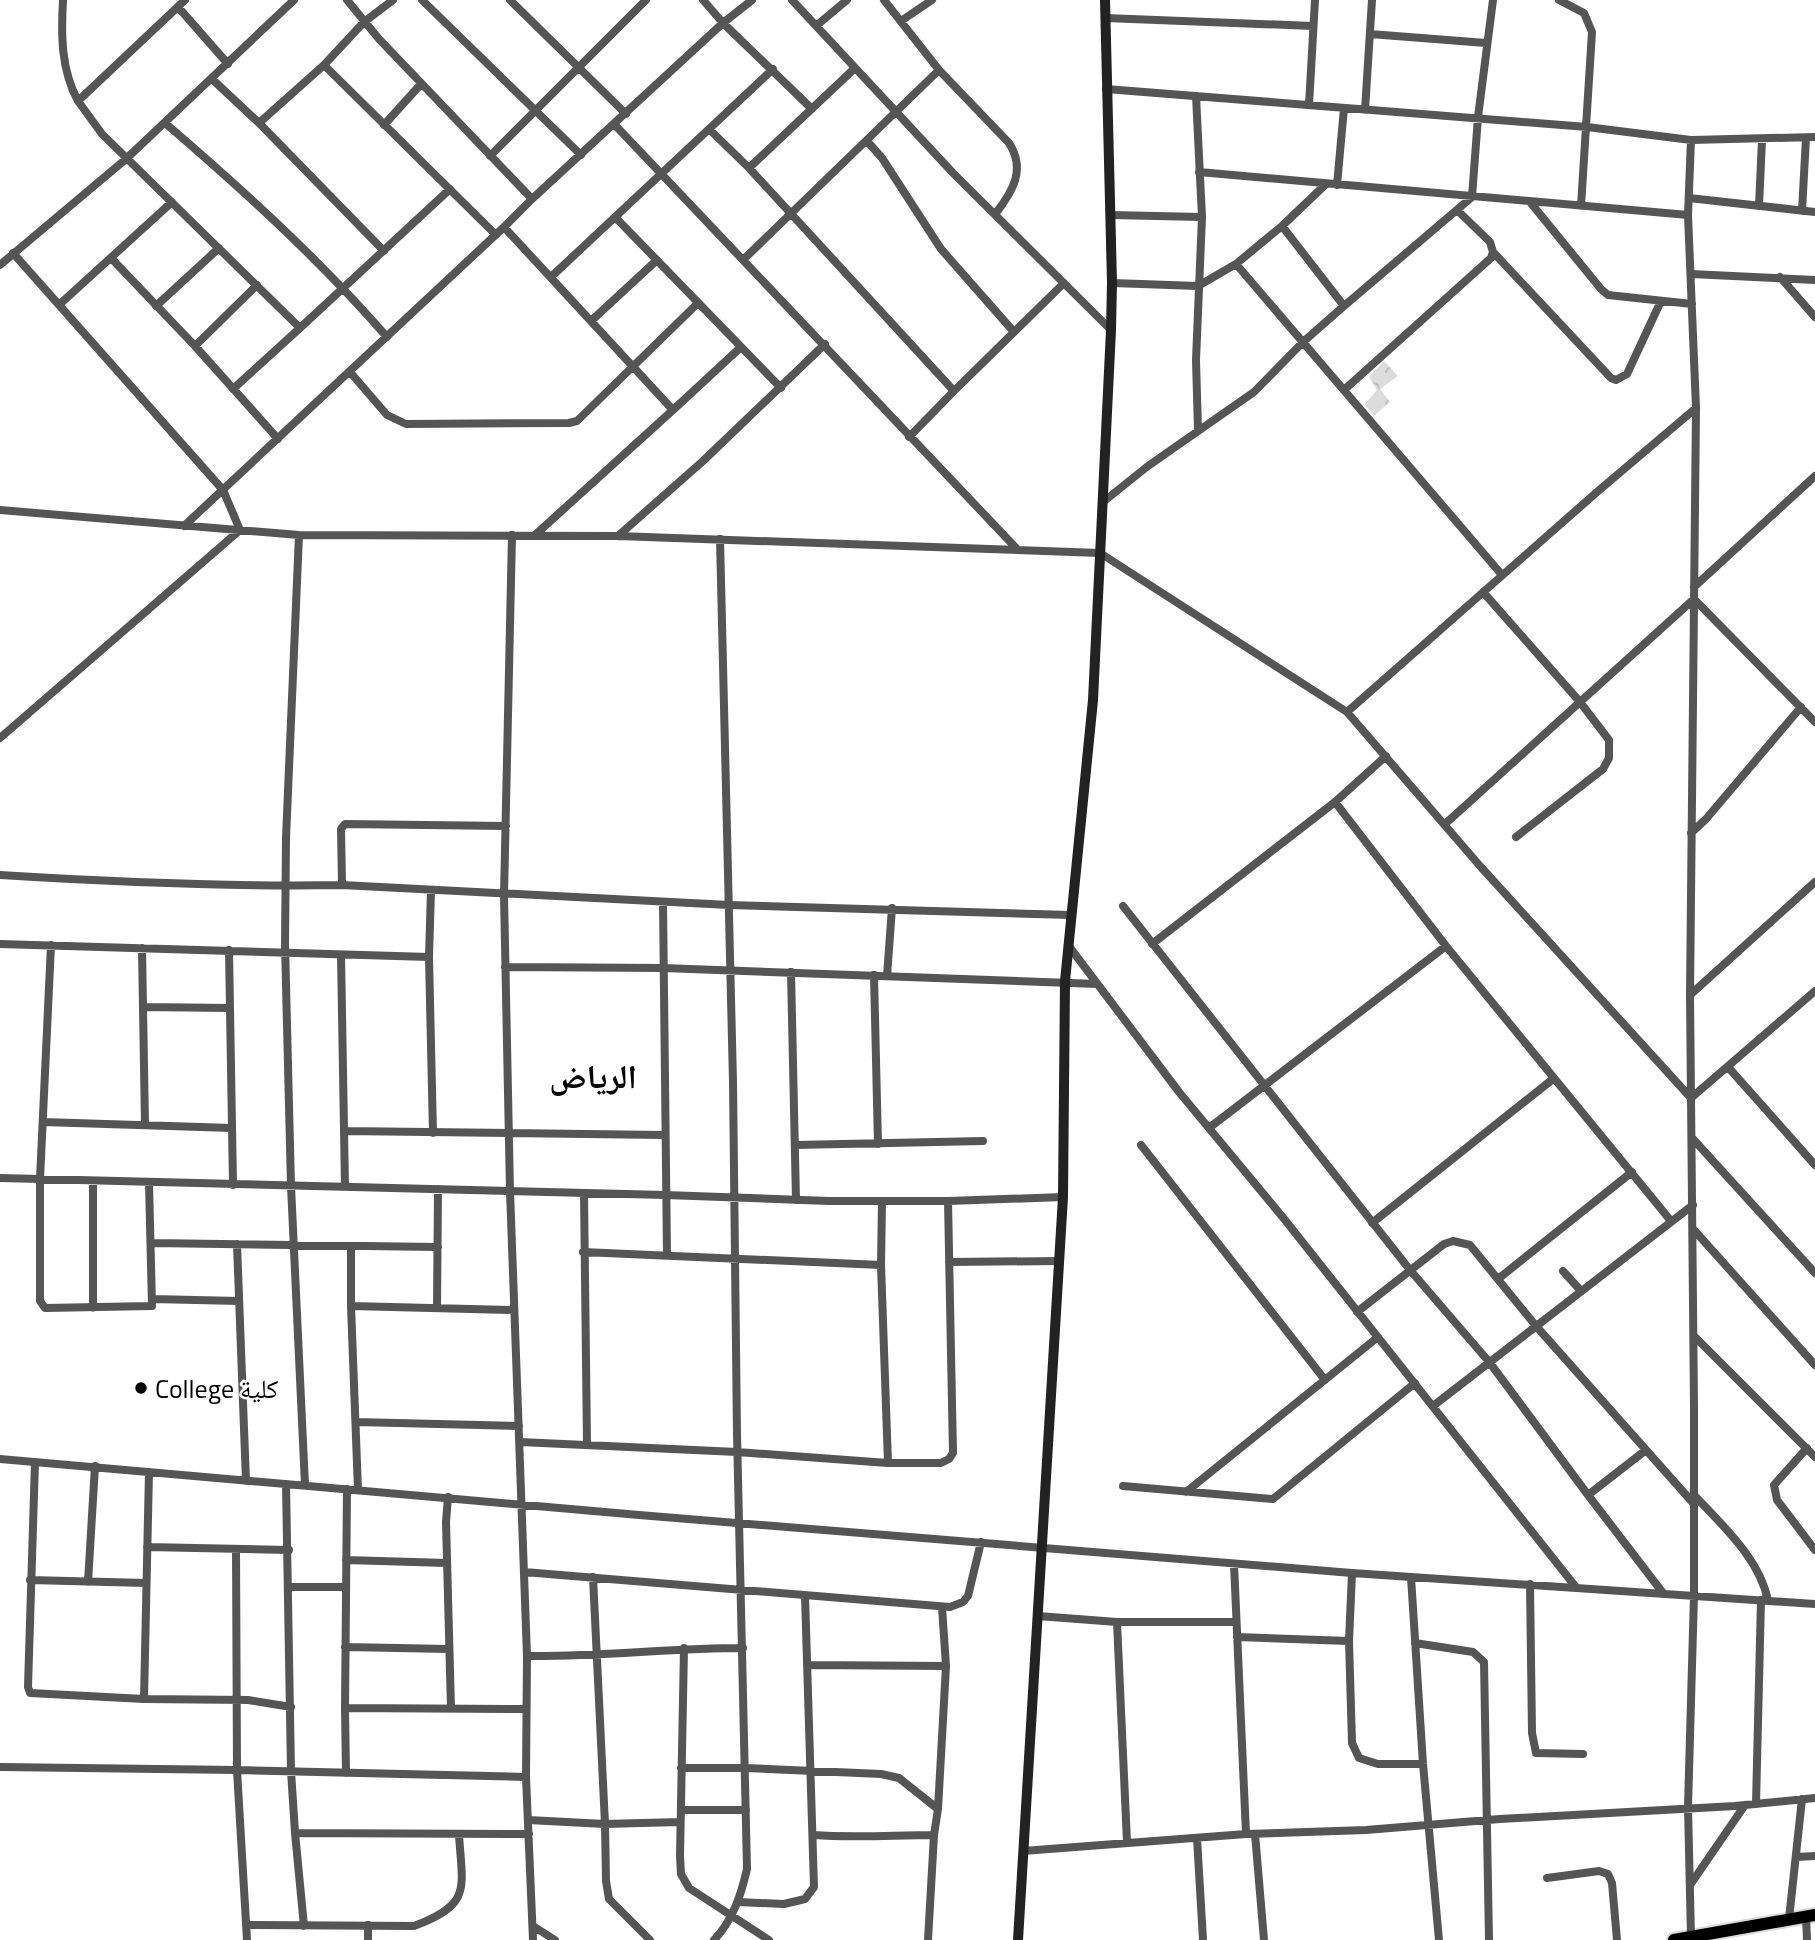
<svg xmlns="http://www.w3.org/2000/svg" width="1815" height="1940" viewBox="0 0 1815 1940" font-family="'Titillium Web','Noto Naskh Arabic',sans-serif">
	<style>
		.forest { fill: url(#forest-crowns) }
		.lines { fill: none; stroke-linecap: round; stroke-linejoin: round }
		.primary-casing { stroke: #dbdbdb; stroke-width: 16 }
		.street { stroke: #555; stroke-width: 8 }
		.secondary { stroke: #222; stroke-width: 10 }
		.primary { stroke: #000; stroke-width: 12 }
		.poi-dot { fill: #000; stroke: #fff; stroke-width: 2.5 }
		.labels { text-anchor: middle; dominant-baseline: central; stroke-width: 5; stroke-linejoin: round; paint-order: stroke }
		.poi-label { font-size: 26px; fill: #000; stroke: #fff; text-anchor: start }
		.district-label { font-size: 33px; font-weight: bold; fill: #000; stroke: #fff }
	</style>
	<defs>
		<pattern id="forest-crowns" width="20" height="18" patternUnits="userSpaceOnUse" patternTransform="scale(1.75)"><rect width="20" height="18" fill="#dcdcdc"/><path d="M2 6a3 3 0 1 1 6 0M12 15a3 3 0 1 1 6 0" fill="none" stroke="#bbb"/></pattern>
	</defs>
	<rect width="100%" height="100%" fill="#fff"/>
	<path class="forest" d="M1384,361L1398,376L1380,389L1390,402L1375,415L1364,405L1377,390L1369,377Z"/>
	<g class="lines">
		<defs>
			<path id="primary" d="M1674,1940L1815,1915"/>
		</defs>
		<use href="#primary" class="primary-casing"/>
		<path class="street" d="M63,0C61,35 61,70 78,101
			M185,0L78,101L102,134L300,328L233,389
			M347,0L379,39L532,199
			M422,0L581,155
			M510,0L626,114
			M703,0L723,23L812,109
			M792,0L953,173L1111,330
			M884,0L939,70L1009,143C1026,169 1013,191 996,213
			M1559,0L1584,13L1592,32L1581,206
			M178,7L228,64
			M1105,18L1313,26
			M901,21L932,0
			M816,26L847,0
			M1370,34L1486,43
			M324,65L496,235
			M212,79L259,123L384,251
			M1106,89L1587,127L1691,140L1815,137
			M1196,96L1202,217L1196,360L1198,430
			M1309,105L1315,0
			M1365,110L1372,0
			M165,123C243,190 319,259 387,337
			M259,123L324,65L364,22L393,0
			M614,124L1017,549
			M384,125L421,84
			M709,129L749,168L954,391L909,437
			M1691,140L1688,215L1696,408L1690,995L1694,1406V1595L1688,1807L1691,1937
			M867,141L882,158L941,249L1014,332
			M490,156L646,0
			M749,168L855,68
			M1199,172L1688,215
			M1337,185L1344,108
			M1689,198L1815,212
			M1530,202L1601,289L1608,295L1692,304
			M1759,206L1762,140
			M1802,211L1806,138
			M1110,215L1202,217
			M615,217L781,388
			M1282,226L1344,306
			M504,227L673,410L741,347
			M1493,252L1611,378L1616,380L1627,374L1661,301
			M111,258L195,346L278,439
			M744,259L939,70
			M1236,264L1502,575
			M0,265L126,159L294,0
			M1691,274L1815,280
			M551,277L773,69
			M1780,277L1815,317
			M1112,283L1198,286L1236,264L1282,226L1326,184
			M60,304L172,202
			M156,306L219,248
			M591,321L657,260
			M300,328L450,189
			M195,346L257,285
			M350,372L387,415L406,424L569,423L577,421L698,303
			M1344,390L1491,258L1493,252L1490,242L1457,210
			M954,391L1064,283
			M1103,502L1148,466L1254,392L1303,342L1344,306L1472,197L1478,117L1493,0
			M0,510L299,535L618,536L1100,553L1347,712L1480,866L1691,1098L1815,991
			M184,526L504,227L532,199L723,23L752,0
			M299,535L286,838L285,944L291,1186L305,1485
			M512,535L504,895L510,1191L527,1656L526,1777L533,1940
			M535,535L673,410
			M618,536L703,461L825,344
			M1694,587L1815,476
			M1483,592L1580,702L1609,740V758L1603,769L1516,837
			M1347,712L1597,492L1696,408
			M0,738L240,530L223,490L13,253
			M1335,802L1446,946L1671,1221
			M1445,824L1694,599L1815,722
			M1691,833L1706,819L1801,707
			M0,875C114,882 228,887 342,885L729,905L1071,915
			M342,885L341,829L345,824L506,826
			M431,890L429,957L433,1133
			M663,902L667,1255
			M1123,906L1410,1270L1490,1363L1588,1495L1663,1593
			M0,944L429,957
			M1152,944L1335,802L1386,756
			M51,945L40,1179V1301L45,1308L152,1306L149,1182
			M1068,945L1179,1092L1285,1220L1575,1586
			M142,948L145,1125
			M229,950L233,1185
			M341,955L345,1187
			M505,967L663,968L1097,984
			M791,972L796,1200
			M874,975L878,1144
			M887,976L892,908
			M1690,995L1815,882
			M143,1007L230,1008
			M1728,1067L1815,1165
			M43,1122L232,1128
			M1209,1128L1446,946
			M344,1131L664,1135
			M1693,1139L1815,1273
			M795,1145L983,1141
			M1141,1145L1325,1380
			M0,1178L665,1195L829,1201H948L1063,1197
			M93,1181V1308
			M584,1193L587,1444
			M882,1201L881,1265L888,1463
			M1372,1223L1553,1079
			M1694,1230L1815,1365
			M152,1243L438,1247
			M237,1244L246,1481
			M351,1247V1306L358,1490
			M583,1252L881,1265
			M949,1262L1059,1261
			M1563,1271L1581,1291
			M1498,1279L1632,1172
			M152,1299L239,1301
			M351,1306L514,1310
			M437,1308L438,1189
			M1357,1312L1444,1244L1453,1241L1470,1245L1536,1326L1694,1504
			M1694,1336L1815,1457
			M1433,1406L1693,1205
			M356,1422L519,1426
			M520,1442L737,1452L888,1463H941L949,1459L953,1453L948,1201
			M1807,1448L1774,1485L1777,1500L1815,1550
			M0,1459L639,1515L1352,1573L1815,1604
			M35,1462L28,1687L30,1693L144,1699L248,1700L291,1707
			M286,1484L291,1771L295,1833L529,1834
			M1123,1486L1273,1499L1415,1383
			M347,1489L345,1708L526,1709
			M1186,1492L1378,1337
			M1588,1495L1646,1450
			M1694,1495C1722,1525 1760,1559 1768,1601
			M448,1497L446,1522L451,1708
			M147,1547L289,1550
			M236,1549L237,1770L247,1940
			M346,1560L447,1563
			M1234,1564L1246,1834
			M524,1572L950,1607L963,1602L968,1596L981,1542
			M1352,1573L1349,1641L1352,1743L1359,1758L1378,1764H1423
			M593,1577L605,1824L606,1881L609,1899L650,1940
			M1411,1577L1423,1764L1439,1940
			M30,1580L146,1583
			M88,1582L95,1466
			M1530,1584L1532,1733L1536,1753L1583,1754
			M290,1587H346
			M1038,1616L1117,1622H1236
			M1117,1622L1127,1842
			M1237,1637L1349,1641
			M1415,1643L1473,1652L1484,1662L1489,1940
			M345,1647L449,1649
			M684,1648L680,1856L681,1874L689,1888L769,1940
			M527,1656C599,1657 671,1648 743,1648
			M807,1665L946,1666
			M144,1699L149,1472
			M345,1708L346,1773
			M0,1767L237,1770L526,1777
			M681,1768H745L881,1774L899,1778L938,1809
			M1756,1804L1761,1600
			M681,1810H746
			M528,1820L605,1824L680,1822
			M295,1833L304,1926
			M1255,1834L1264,1940
			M814,1835C854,1838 894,1835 934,1835L938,1809L946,1666L942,1607
			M1197,1838L1203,1940
			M1023,1851L1246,1834L1366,1830L1500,1819L1735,1806L1815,1798
			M1796,1857L1815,1856
			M1547,1878L1599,1871L1608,1874L1612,1883L1617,1940
			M1690,1885L1745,1805
			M738,1902L784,1904L805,1899L814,1887L805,1596
			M1806,1916L1807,1940
			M1789,1919L1802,1799
			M246,1925L414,1926C473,1904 462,1888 459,1834
			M368,1925V1940
			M533,1926L555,1940
			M714,1940C733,1920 741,1895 747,1869L737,1434L733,1082L720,539
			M928,1940L934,1835"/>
		<path class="secondary" d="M1018,1940L1063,1197L1065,981L1093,700L1111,330L1112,283L1105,0"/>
		<use href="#primary" class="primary"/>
	</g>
	<circle class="poi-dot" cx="141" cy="1388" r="7"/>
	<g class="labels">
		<g class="poi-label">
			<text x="155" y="1388">College كلية</text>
		</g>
		<g class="district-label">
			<text x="593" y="1076">الرياض</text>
		</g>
	</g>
</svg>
